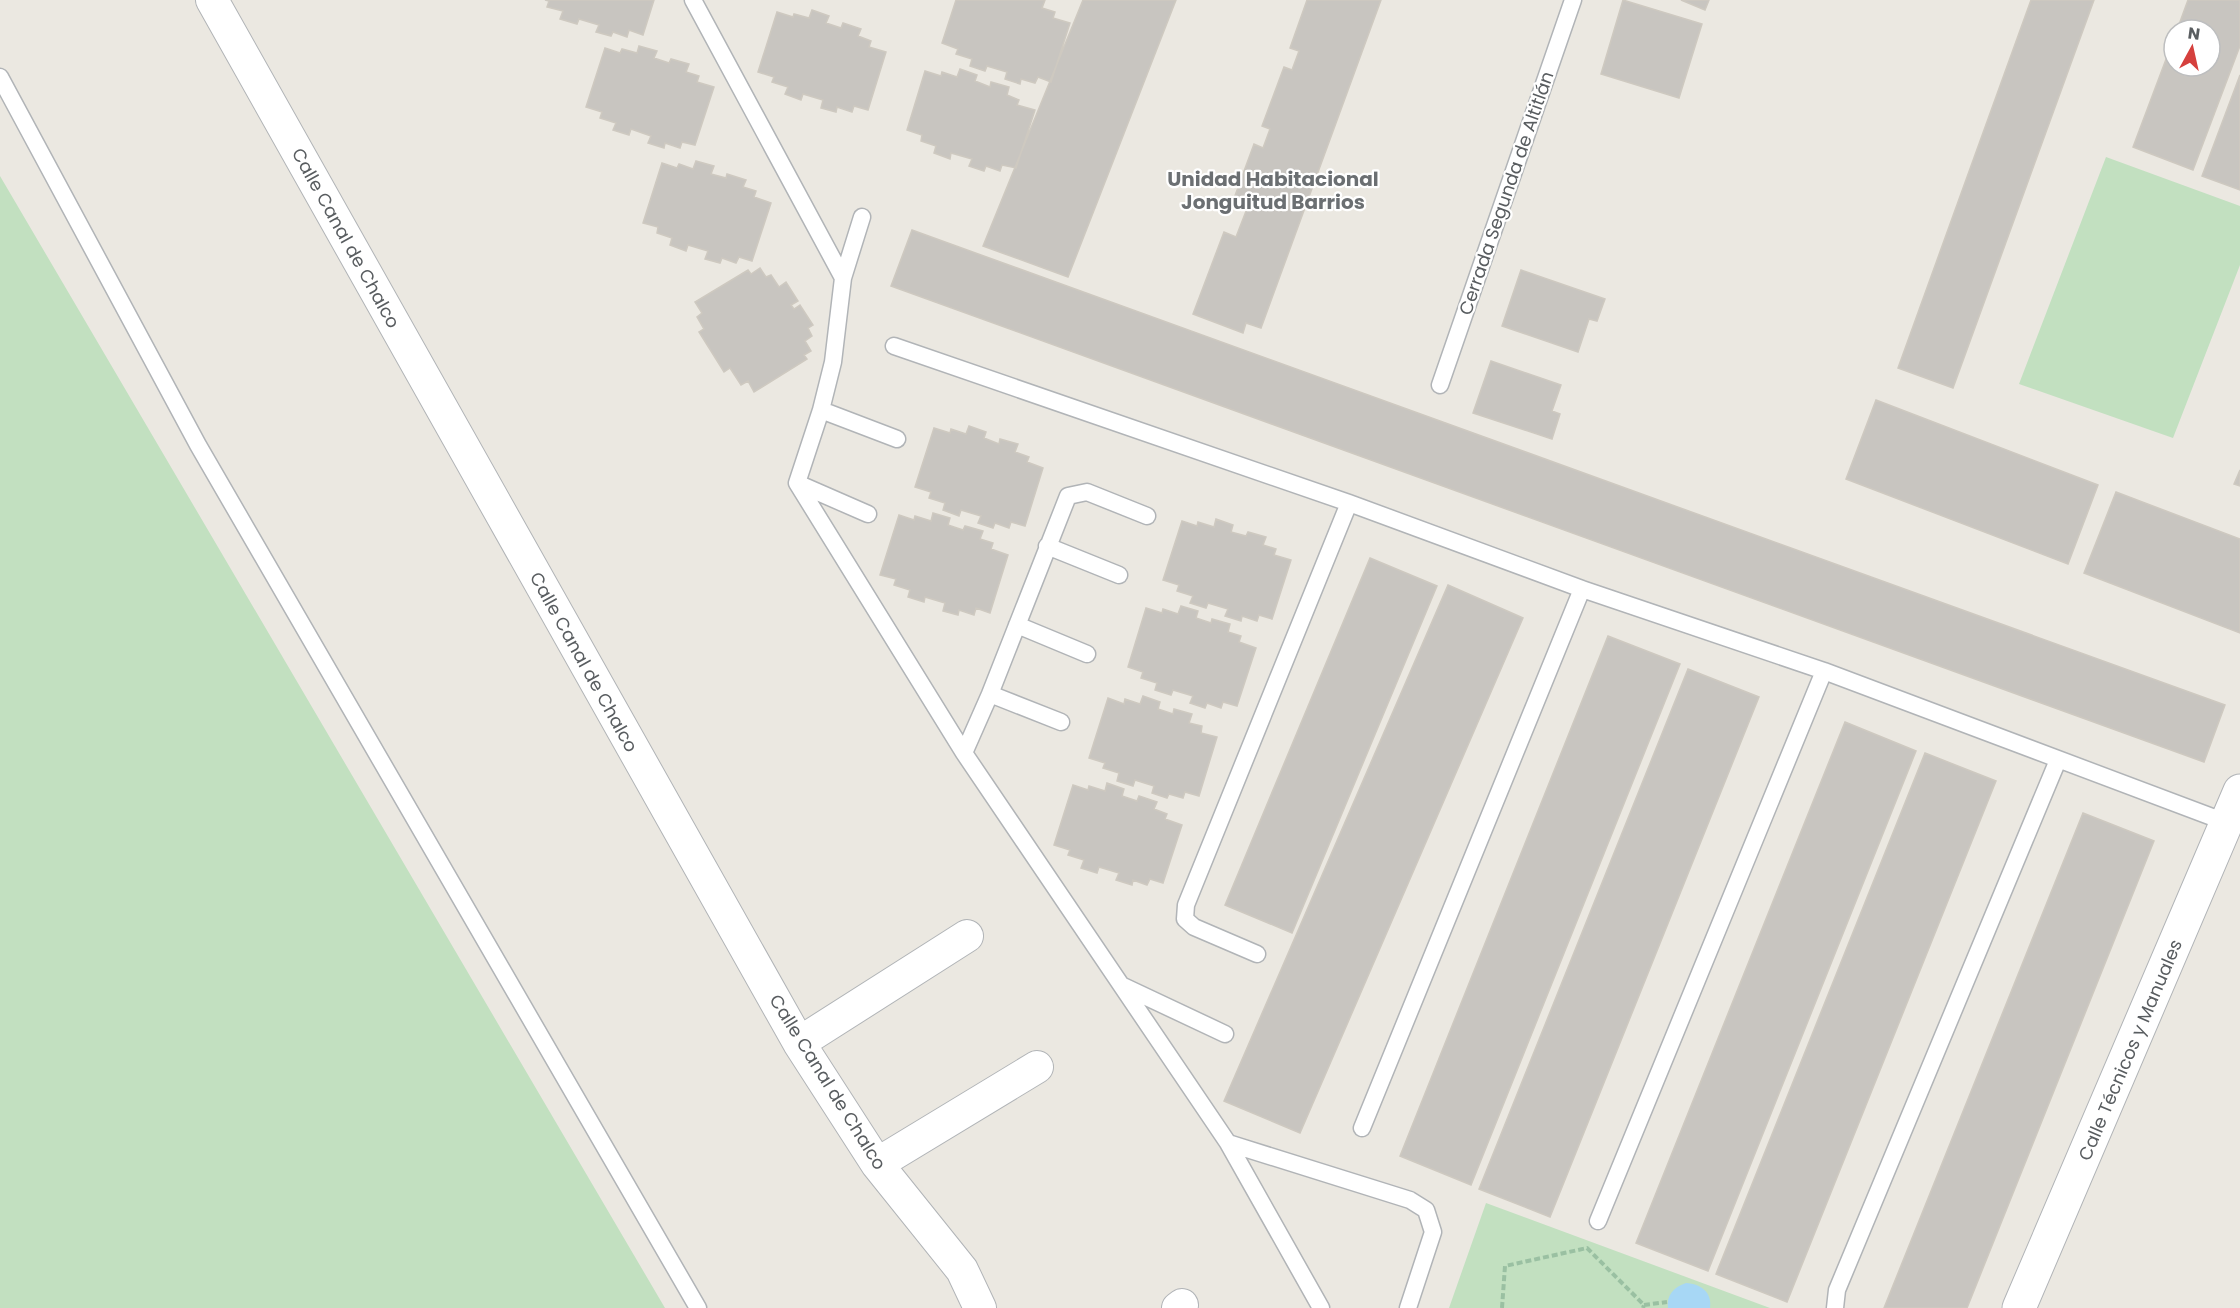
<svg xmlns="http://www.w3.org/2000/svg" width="2240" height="1308" viewBox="0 0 2240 1308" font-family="Poppins,sans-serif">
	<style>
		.green { fill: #c2e0c0 }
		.water { fill: #a7d7f5 }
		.building { fill: #c8c5c0; stroke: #cec9c0; stroke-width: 1.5 }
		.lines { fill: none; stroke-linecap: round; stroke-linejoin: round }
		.service-casing { stroke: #b1b4b7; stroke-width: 19 }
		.minor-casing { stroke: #b1b4b7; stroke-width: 34 }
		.tertiary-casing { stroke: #b1b4b7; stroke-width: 35 }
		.path { stroke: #9ac0a2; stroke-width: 4; stroke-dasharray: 6 3; stroke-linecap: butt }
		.service { stroke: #fff; stroke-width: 16 }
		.minor { stroke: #fff; stroke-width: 32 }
		.tertiary { stroke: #fff; stroke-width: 33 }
		.labels { text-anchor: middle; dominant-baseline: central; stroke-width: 4.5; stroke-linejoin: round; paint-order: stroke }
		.street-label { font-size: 18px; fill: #595d60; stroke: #fff }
		.neighbourhood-label { font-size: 20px; font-weight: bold; fill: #6b6f72; stroke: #fff }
	</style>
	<rect width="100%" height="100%" fill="#ebe8e1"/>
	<path class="green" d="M2106,157L2240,206V265L2173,438L2019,384Z
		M0,176L665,1308H0Z
		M1486,1203L1770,1308H1449Z"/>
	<path class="water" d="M1686,1283C1701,1284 1712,1292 1710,1308H1668C1666,1295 1674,1287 1686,1283Z"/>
	<path class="building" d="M545,0H654L643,35L629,30L627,37L613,32L611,36L596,32L599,25L579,19L577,24L560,19L563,11L547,7L549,1Z
		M956,0H1045L1042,8L1055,12L1053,18L1070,23L1051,82L1038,77L1035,83L1021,79L1020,84L1005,79L1007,72L987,66L985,71L970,66L972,59L956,54L958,49L942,43Z
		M1083,0H1176L1068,277L983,246Z
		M1307,0H1381L1261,328L1246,323L1243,333L1193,314L1224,232L1236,237L1248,206L1233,201L1254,144L1263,148L1270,129L1262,126L1284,67L1292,70L1299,51L1290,48Z
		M1623,0L1702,24L1679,98L1601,74Z
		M1681,0H1709L1705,10Z
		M2031,0H2094L1953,388L1898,368Z
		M2188,0H2240V46L2193,170L2133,147L2174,38V66H2210V30H2177Z
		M812,10L829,16L826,23L841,28L843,23L861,29L858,36L871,41L869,47L886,52L868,110L854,106L852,112L837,107L836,112L821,108L823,100L803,94L801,100L785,94L788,87L772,82L774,77L758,72L777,12L793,17L794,14L809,18Z
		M639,46L657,51L654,58L669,63L671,59L689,64L686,72L699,76L697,82L714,87L695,145L682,142L680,148L665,143L664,148L648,143L651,136L631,129L629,135L613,130L616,123L600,118L602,112L586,107L605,48L620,53L622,49L637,53Z
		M960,69L977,75L975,81L990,87L991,82L1009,87L1007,95L1019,100L1017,105L1035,110L1016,168L1002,165L1000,171L986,166L984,171L969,166L972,159L951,153L950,159L934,153L936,146L921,141L922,135L907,130L925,71L941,76L942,72L957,77Z
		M2240,75V190L2202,176Z
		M696,161L714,166L711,174L726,178L727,174L746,180L743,187L756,191L754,197L771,203L752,261L739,257L736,263L722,258L720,263L705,259L708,251L688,245L686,251L670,245L672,238L657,233L658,227L643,223L662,163L677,168L679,164L693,169Z
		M912,230L2225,705L2204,762L891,286Z
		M760,268L766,277L771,275L779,287L786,282L798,301L791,305L794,309L800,305L813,325L808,328L812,336L805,341L811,351L804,355L807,359L754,392L748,381L741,385L730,368L724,372L699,332L704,329L697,317L702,313L695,302L748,270L751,274Z
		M1521,270L1605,299L1597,321L1589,319L1578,352L1502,326Z
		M1491,361L1561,385L1552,411L1560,414L1552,439L1473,413Z
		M1876,400L2098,485L2068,564L1846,479Z
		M969,426L986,432L984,438L999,444L1000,439L1018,444L1015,452L1029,457L1027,462L1043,468L1025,526L1011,522L1009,528L995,523L993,528L978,523L981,516L961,510L959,516L943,510L945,503L929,498L931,492L915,487L934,428L950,433L951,429L966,434Z
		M2240,470V486L2234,484Z
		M2116,492L2240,539V633L2084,573Z
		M933,513L950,518L948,525L963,530L965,526L983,531L980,539L993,543L991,549L1008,555L990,613L976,608L974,615L959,610L958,615L943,611L945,603L925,597L924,602L908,597L910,590L894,585L896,579L880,575L899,515L914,520L915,516L931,521Z
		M1216,519L1233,525L1231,532L1246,536L1248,532L1266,537L1263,545L1276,549L1274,555L1291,560L1272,619L1259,615L1257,621L1242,616L1241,621L1225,616L1228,609L1208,603L1206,608L1190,603L1193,596L1177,591L1179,585L1163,580L1182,521L1197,526L1198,522L1214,527Z
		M1370,558L1437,586L1292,933L1225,905Z
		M1448,585L1523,618L1300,1133L1224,1101Z
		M1181,606L1198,611L1196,618L1211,623L1212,619L1230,624L1228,632L1241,636L1239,642L1256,648L1237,706L1223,702L1221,708L1207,703L1205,708L1190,703L1193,696L1173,690L1171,695L1155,690L1157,683L1141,678L1143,672L1128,667L1146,608L1162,613L1163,609L1178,614Z
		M1608,636L1680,664L1471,1185L1400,1156Z
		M1688,669L1759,697L1550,1217L1479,1189Z
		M1143,696L1160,702L1158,709L1173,714L1174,709L1192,714L1189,723L1202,726L1201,733L1217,737L1199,796L1185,792L1183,798L1169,794L1167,798L1152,793L1154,786L1135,780L1133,786L1117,781L1119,773L1103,768L1105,763L1089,758L1108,698L1124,704L1125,699L1140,704Z
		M1845,722L1916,751L1708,1271L1636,1243Z
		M1925,753L1996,781L1787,1302L1716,1274Z
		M1107,783L1124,789L1122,796L1137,801L1139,796L1157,802L1154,809L1167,814L1165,819L1182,825L1163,883L1150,879L1147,885L1133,880L1132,885L1116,880L1119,873L1099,867L1097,873L1081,868L1084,860L1068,855L1070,850L1054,845L1073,785L1088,790L1089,786L1105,791Z
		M2083,813L2154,841L1967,1308H1884Z"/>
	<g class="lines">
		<defs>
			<path id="service" d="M693,0L843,278L833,362L821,410L797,483L964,753L1228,1143L1321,1308
				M0,77L198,445L698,1308
				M843,278L862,217
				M894,346L1349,503L1582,589L1824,671L2228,823
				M1440,385L1573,0
				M821,410L897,439
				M797,483L868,514
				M1047,546L1119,575
				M1017,625L1087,654
				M990,694L1061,722
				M964,753L990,694L1068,496L1087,492L1147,516
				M1257,954L1194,927L1185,919L1186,905L1349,503
				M1121,985L1225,1034
				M1362,1128L1582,589
				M1228,1143L1410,1200L1426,1210L1433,1232L1408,1308
				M1598,1221L1824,671
				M1835,1308L1837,1290L2058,760"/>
			<path id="minor" d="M212,0L799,1043L877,1164L962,1270L980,1308
				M799,1043L967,936
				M877,1164L1037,1067
				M1178,1308L1182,1305"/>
			<path id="tertiary" d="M2019,1308L2240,791"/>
		</defs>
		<use href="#service" class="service-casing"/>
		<use href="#minor" class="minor-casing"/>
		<use href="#tertiary" class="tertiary-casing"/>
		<path class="path" d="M1644,1305L1667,1302
			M1502,1308L1505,1266L1587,1248L1644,1305L1643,1308"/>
		<use href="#service" class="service"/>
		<use href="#minor" class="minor"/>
		<use href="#tertiary" class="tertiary"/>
	</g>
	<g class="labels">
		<g class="street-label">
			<text transform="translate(1506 193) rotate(-71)">Cerrada Segunda de Altitlán</text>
			<text transform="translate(346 238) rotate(61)">Calle Canal de Chalco</text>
			<text transform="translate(584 662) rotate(61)">Calle Canal de Chalco</text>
			<text transform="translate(2130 1050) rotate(-67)">Calle Técnicos y Manuales</text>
			<text transform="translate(828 1082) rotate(58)">Calle Canal de Chalco</text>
		</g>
		<g class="neighbourhood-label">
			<text x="1273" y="179">Unidad Habitacional<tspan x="1273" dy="23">Jonguitud Barrios</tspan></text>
		</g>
	</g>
	<g transform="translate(2192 48) rotate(8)"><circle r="28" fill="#ffffff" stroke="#bdbebf" stroke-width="1.5"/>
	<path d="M0-4.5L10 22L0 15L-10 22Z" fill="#d5403d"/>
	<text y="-9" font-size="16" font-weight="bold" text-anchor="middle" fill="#595d60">N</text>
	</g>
</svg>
